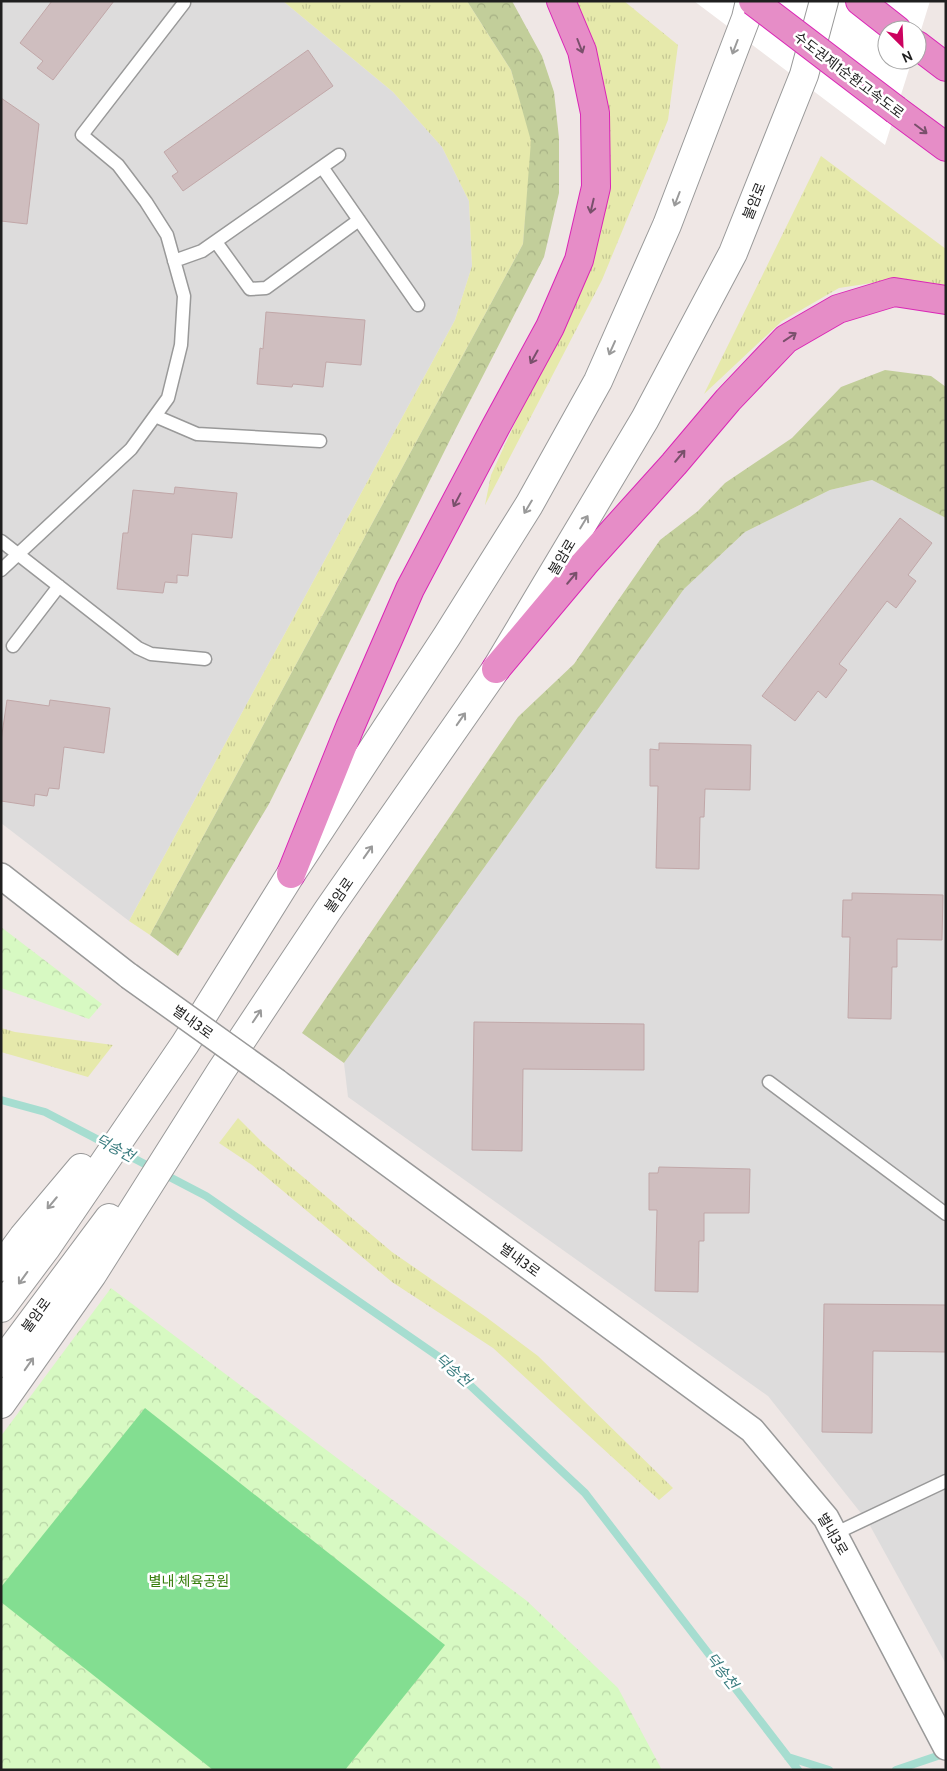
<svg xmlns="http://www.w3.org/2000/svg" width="947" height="1771" viewBox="0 0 947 1771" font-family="Cabin,'Noto Sans KR',sans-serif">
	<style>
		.residential { fill: #dddcdc }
		.grass { fill: url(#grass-tufts) }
		.forest { fill: url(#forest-crowns) }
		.park { fill: url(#park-crowns) }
		.pitch { fill: #83de91 }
		.pier { fill: #fff }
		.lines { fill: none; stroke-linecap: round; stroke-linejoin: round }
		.stream { stroke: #a6ddd0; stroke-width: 8 }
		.building { fill: #cfbebf; stroke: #c1a7a8 }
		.service-casing { stroke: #999; stroke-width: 15 }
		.minor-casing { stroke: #999; stroke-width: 28 }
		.tertiary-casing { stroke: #999; stroke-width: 30 }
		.motorway-casing { stroke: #da26b6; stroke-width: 30 }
		.service { stroke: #fff; stroke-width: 12 }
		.minor { stroke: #fff; stroke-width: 25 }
		.tertiary { stroke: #fff; stroke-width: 28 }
		.motorway { stroke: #e68dc7; stroke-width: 28 }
		.minor-bridge-casing { stroke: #999; stroke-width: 28; stroke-linecap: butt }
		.motorway-bridge-casing { stroke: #da26b6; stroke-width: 30; stroke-linecap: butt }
		.minor-bridge { stroke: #fff; stroke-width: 25 }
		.motorway-bridge { stroke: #e68dc7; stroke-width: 28 }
		.oneway { stroke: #79506b }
		.oneway2 { stroke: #9a9a9a }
		.labels { text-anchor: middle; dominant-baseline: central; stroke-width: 5; stroke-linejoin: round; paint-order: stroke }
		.street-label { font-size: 14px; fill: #1f1f1f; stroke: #fff }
		.park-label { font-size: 14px; fill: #377d0c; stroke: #fff }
		.water-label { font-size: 15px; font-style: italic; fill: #3a7c7f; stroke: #fff }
	</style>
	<defs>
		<pattern id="grass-tufts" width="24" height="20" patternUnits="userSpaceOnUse" patternTransform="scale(1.25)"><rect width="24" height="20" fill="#e6e9ab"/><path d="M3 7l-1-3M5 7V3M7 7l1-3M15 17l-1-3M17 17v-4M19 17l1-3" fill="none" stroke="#c5c793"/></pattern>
		<pattern id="forest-crowns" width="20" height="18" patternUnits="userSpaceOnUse" patternTransform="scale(1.25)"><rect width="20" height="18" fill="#c2ce9a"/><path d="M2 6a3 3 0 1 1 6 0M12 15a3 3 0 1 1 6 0" fill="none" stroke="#a6b084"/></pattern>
		<pattern id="park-crowns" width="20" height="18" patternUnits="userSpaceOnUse" patternTransform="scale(1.25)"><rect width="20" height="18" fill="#d7f9c2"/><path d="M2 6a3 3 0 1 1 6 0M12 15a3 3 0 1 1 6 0" fill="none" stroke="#b8d5a6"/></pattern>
	</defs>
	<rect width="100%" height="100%" fill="#efe7e5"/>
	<path class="residential" d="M1,1H283L393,92L442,147L469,201L472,266L455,320L129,921L1,823Z
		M872,480L946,518V1664L868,1522L768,1396L348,1097L344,1063L684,589L745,532L830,490Z"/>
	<path class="grass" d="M283,1H467L511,70L532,141L523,244L150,935L129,921L455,320L472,266L469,201L442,147L393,92Z
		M572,1H624L678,45L668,120L602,280L485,505L491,475L582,278L600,236L609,159L602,73L581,13Z
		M821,156L946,249V285L898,279L839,288L782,321L704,394Z
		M1,1028L15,1032L113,1045L88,1077L1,1052Z
		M238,1118L264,1144L392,1252L486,1317L538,1356L673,1488L659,1500L493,1348L392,1282L252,1165L219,1143Z"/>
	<path class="forest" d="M467,1H512L542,56L554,92L559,138V193L544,257L452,436L269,804L178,956L150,935L523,244L531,141L511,70Z
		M885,370L931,376L946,387V518L872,480L830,490L745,532L684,589L344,1063L302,1033L518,717L574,664L660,540L698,511L725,483L792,438L841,387Z"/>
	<path class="park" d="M1,927L102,1004L89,1019L1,988Z
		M111,1288L527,1601L618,1688L662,1770H1V1436Z"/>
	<path class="pitch" d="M145,1408L445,1645L345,1770H213L1,1602V1587Z"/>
	<path class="pier" d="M694,1H930L917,43V30H887V60H912L885,145Z"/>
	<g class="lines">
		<path class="stream" d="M1,1100L45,1112L206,1196L442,1359L585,1493L798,1770
			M788,1757L829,1770
			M896,1770L946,1753"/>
	</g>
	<path class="building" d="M52,1H114L53,80L37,68L43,61L20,43Z
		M308,50L333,86L183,191L172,176L178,172L164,152Z
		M1,98L39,124L27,224L1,221Z
		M266,312L365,320L361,365L326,362L323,387L293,384L292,387L257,384L260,348L263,349Z
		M175,487L237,493L232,538L192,534L188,576L177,575V583L165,582L163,593L117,589L123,533H128L133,490L174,494Z
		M900,518L932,543L908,575L916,581L896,608L887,601L839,664L847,670L826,698L818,691L795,721L762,696Z
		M7,700L49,706L50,700L110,708L104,753L64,747L59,789L49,788L47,796L35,794L34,806L1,801V741Z
		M659,743L751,745L750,790L705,789L704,817H700L699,869L656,868L658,786H650V749L659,750Z
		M852,893L943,895L942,940L897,939V967H892L891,1019L848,1018L850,937H842L843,900H852Z
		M474,1022L644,1024V1070L523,1069L522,1151L472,1150Z
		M659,1167L750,1169L749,1213H704V1241H699L698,1292L655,1291L657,1210H649V1173H658Z
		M824,1304L946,1305V1352L873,1351L872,1433L822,1432Z"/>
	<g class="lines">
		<defs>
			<path id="service" d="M322,167L418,305
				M216,242L250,289L266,288L359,220
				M174,261L202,251L339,155
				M155,416L197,434L320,441
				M1,541L138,648L151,654L205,659
				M1,570L131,449L168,398L181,345L184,296L167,235L146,202L118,165L82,135L184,3
				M13,646L59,586
				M769,1082L946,1214
				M834,1534L946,1481"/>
			<path id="minor" d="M1,876L129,976
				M277,1082L752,1430L826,1518L946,1747"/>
			<path id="tertiary" d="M1,1267L23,1237L81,1168
				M1,1308L46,1248L185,1044L291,874L447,636L529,505L598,381L667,225L746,18L750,1
				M1,1363L109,1218
				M1,1404L92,1275L221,1071L328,910L496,669L645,419L733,253L804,75L824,1"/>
			<path id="motorway" d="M860,1L897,30
				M917,45L946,67
				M896,110L946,147
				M496,669L584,564L674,464L728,400L786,339L838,309L894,292L946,300
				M291,874L350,727L410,589L495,428L550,327L579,260L596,187L595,113L582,51L561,1"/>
		</defs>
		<use href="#service" class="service-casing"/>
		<use href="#minor" class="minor-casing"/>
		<use href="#tertiary" class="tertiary-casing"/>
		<use href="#motorway" class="motorway-casing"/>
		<use href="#service" class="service"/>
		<use href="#minor" class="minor"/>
		<use href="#tertiary" class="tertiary"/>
		<use href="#motorway" class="motorway"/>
		<defs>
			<path id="minor-bridge" d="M129,976L277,1082"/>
			<path id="motorway-bridge" d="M753,1L896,110"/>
		</defs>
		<use href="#minor-bridge" class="minor-bridge-casing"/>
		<use href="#motorway-bridge" class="motorway-bridge-casing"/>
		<use href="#minor-bridge" class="minor-bridge"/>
		<use href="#motorway-bridge" class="motorway-bridge"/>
	</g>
	<defs><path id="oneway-shaft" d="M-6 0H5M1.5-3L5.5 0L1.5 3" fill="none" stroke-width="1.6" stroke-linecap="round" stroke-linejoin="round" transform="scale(1.25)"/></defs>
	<g class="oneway">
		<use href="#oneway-shaft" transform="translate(580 46) rotate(69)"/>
		<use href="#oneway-shaft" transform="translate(921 129) rotate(37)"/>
		<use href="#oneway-shaft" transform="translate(592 206) rotate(103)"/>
		<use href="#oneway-shaft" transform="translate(790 337) rotate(-34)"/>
		<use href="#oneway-shaft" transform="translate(534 357) rotate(119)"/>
		<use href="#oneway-shaft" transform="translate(680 456) rotate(-50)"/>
		<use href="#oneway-shaft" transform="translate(457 500) rotate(118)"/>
		<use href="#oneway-shaft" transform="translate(572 578) rotate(-50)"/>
	</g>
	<g class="oneway2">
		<use href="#oneway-shaft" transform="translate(735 47) rotate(111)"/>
		<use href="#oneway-shaft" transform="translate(677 199) rotate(111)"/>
		<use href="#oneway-shaft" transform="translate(612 348) rotate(114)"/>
		<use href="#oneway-shaft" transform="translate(528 507) rotate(121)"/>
		<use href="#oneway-shaft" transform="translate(584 522) rotate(-59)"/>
		<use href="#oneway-shaft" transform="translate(461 719) rotate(-55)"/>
		<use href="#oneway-shaft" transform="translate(368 852) rotate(-55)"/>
		<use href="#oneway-shaft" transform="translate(257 1016) rotate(-56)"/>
		<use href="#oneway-shaft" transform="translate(52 1203) rotate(130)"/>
		<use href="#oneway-shaft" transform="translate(23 1278) rotate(126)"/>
		<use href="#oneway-shaft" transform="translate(29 1364) rotate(-55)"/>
	</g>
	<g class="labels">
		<g class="street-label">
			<text transform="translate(849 75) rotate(37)">수도권제1순환고속도로</text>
			<text transform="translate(754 201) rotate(-68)">불암로</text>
			<text transform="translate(562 557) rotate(-59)">불암로</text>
			<text transform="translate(339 895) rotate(-55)">불암로</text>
			<text transform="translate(193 1022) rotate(36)">별내3로</text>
			<text transform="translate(520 1260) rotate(36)">별내3로</text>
			<text transform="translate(36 1315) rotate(-54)">불암로</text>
			<text transform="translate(833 1534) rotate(60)">별내3로</text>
		</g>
		<g class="park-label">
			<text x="189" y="1581">별내 체육공원</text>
		</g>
		<g class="water-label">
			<text transform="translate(115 1148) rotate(28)">덕송천</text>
			<text transform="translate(453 1370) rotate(41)">덕송천</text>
			<text transform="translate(722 1671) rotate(52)">덕송천</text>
		</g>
	</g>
	<rect width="947" height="1771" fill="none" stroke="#1f1f1f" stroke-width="5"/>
	<g transform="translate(902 45) rotate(156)"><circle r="24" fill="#ffffff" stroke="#a5a5a5"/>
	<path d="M0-4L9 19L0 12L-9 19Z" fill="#cc025f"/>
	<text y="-8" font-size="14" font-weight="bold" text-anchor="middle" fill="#1f1f1f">N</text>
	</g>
</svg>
